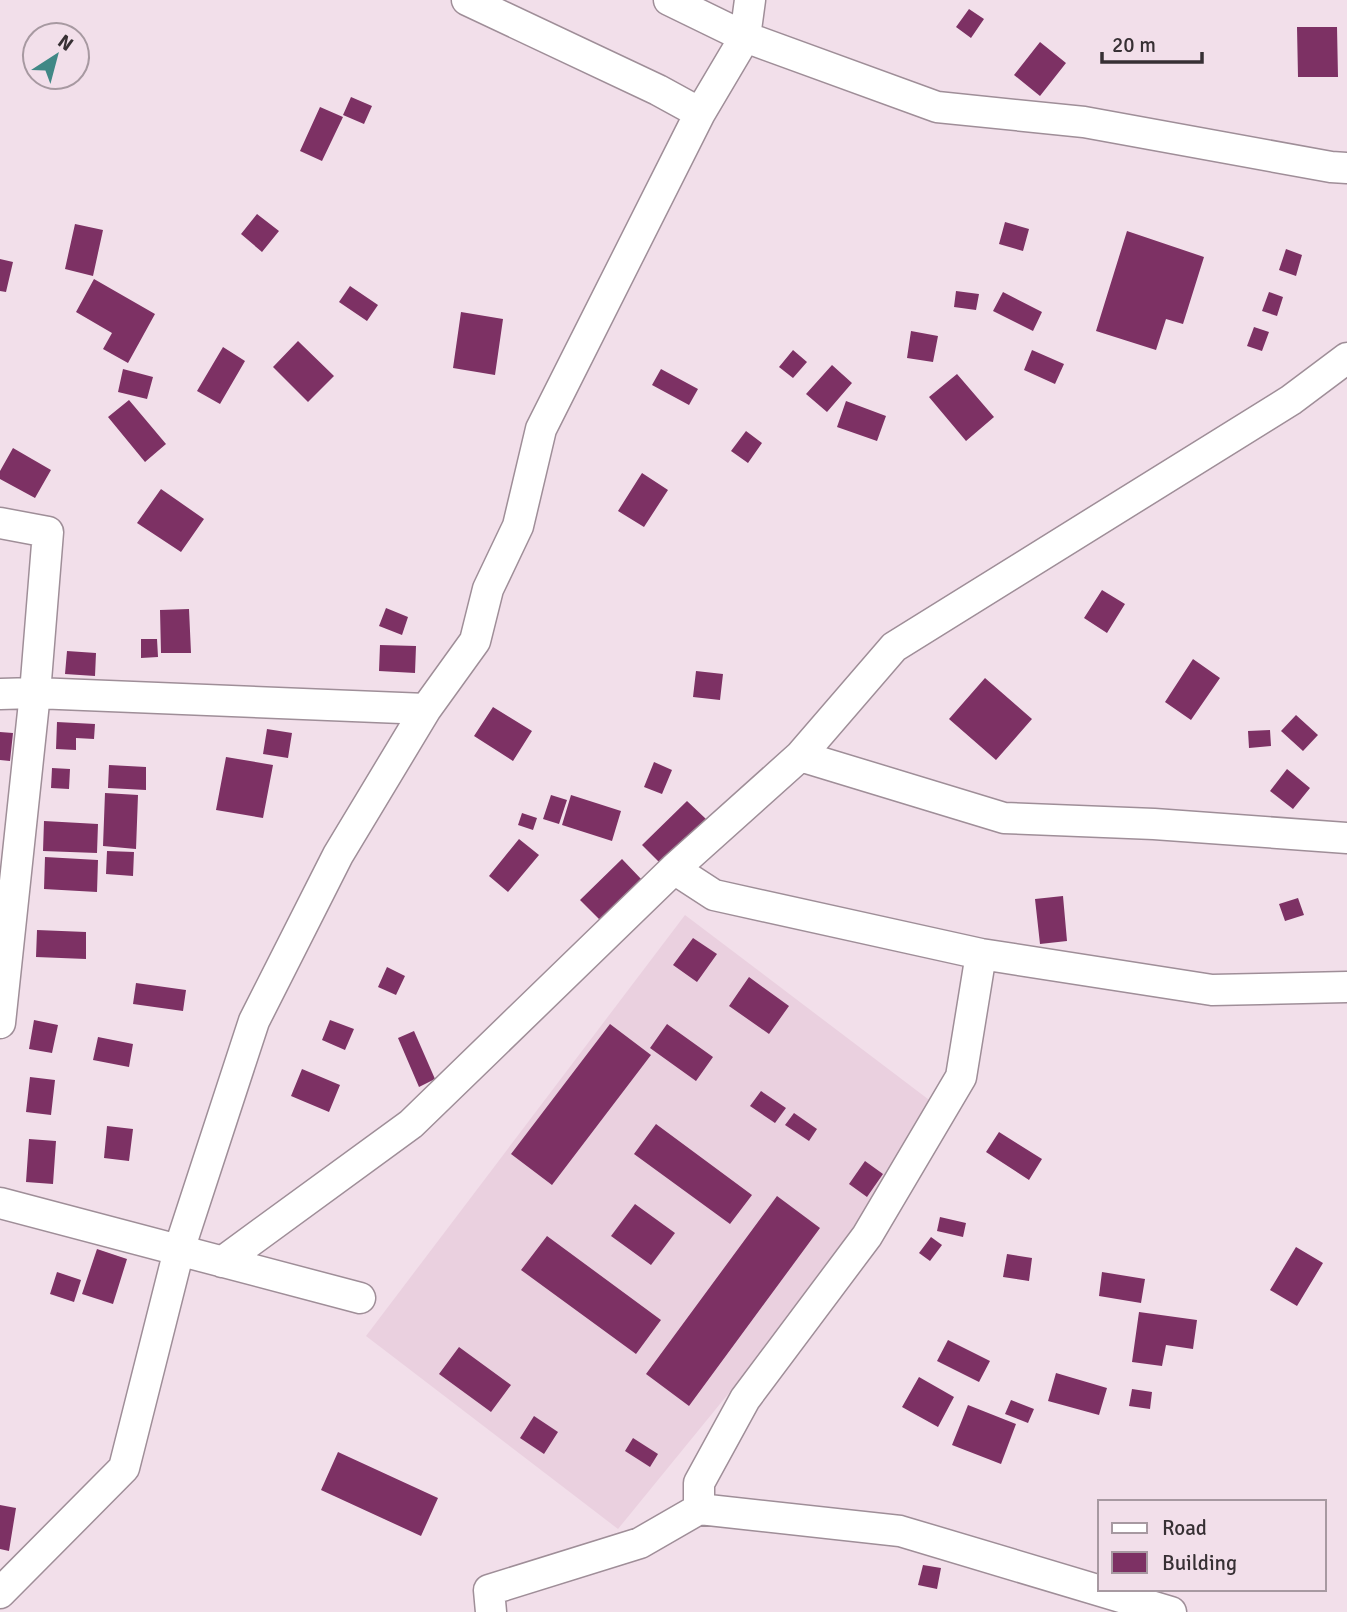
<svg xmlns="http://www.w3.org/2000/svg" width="1347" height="1612" viewBox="0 0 1347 1612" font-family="Signika,sans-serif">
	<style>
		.built { fill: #ead0df }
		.building { fill: #7d3164 }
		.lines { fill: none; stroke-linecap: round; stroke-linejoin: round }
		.street-casing { stroke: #9f8e98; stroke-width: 33 }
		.street { stroke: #fff; stroke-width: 30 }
	</style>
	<rect width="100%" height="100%" fill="#f2dfea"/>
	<path class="built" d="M685,915L953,1118L618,1529L366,1336Z"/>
	<path class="building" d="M969,9L984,19L971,38L956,27Z
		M1297,27H1337L1338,77H1298Z
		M1040,42L1066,63L1040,96L1014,75Z
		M351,97L372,106L364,124L343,115Z
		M320,107L343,117L322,161L300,151Z
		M257,214L279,231L262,252L241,234Z
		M1005,222L1029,229L1023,251L999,244Z
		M75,224L103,230L93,276L65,269Z
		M1127,231L1204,257L1183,324L1166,319L1156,350L1096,331Z
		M1286,249L1302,255L1296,276L1279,270Z
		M0,259L13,262L6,292L0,291Z
		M94,279L155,314L128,363L103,349L112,333L76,312Z
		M350,286L378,305L367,321L339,302Z
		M956,291L979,294L976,310L954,307Z
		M1003,292L1042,312L1033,331L993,311Z
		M1269,292L1283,297L1277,316L1262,311Z
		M461,312L503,319L495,375L453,368Z
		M1254,327L1269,332L1262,351L1247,346Z
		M911,331L938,336L933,362L907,358Z
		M298,341L334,376L308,402L273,367Z
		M223,347L245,361L220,404L197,391Z
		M793,350L807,362L793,378L779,367Z
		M1032,350L1064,364L1055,384L1024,370Z
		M832,365L852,383L827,412L806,394Z
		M123,369L153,377L147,399L118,392Z
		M661,369L698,389L689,405L652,385Z
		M957,374L994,417L966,441L929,397Z
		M129,400L166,444L145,462L108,417Z
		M846,401L886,416L877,441L837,427Z
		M746,431L762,443L748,463L731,451Z
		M13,448L51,470L35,498L0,479V471Z
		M642,473L668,490L644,527L618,511Z
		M161,489L204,519L181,552L137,523Z
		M1102,590L1125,604L1107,633L1084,618Z
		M386,608L408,617L402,635L379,626Z
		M189,609L191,653H161L160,610Z
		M141,639H157L158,657L141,658Z
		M380,645L416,646L415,673L379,671Z
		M67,651L96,653L95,676L65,674Z
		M1193,659L1220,678L1191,720L1165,702Z
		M696,671L723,674L720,700L693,697Z
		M985,678L1032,719L996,760L949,719Z
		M493,707L532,731L513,761L474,736Z
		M1296,715L1318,735L1303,751L1281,731Z
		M57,722L95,724L94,739L76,738V750L56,749Z
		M267,729L292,733L288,758L263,754Z
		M1270,730L1271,746L1249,748L1248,731Z
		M0,732L13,733L10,761L0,760Z
		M226,757L273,765L263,818L216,810Z
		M654,762L672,770L662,794L644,787Z
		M109,765L146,767V790L108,788Z
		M52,768L70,769L69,789L51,788Z
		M1287,769L1310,788L1293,809L1270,791Z
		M105,793L138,795L136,849L103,846Z
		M551,795L567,800L559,824L543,819Z
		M571,795L621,811L612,841L562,825Z
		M687,801L706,819L661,864L642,845Z
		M522,813L537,818L533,830L518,825Z
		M44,821L98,824L97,853L43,851Z
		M519,839L539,855L508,892L489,876Z
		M107,851L134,852L133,876L106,874Z
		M45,857L98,860L97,892L44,889Z
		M622,859L643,881L602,922L580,900Z
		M1063,896L1067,941L1040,944L1035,899Z
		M1298,898L1304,915L1285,921L1279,904Z
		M37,930L86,932V959L36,957Z
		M693,938L717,954L697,982L673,965Z
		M387,967L405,976L396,995L378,987Z
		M749,977L789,1006L769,1034L729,1006Z
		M136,983L186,990L183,1011L133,1004Z
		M34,1020L58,1025L52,1053L29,1049Z
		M330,1020L354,1029L345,1050L322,1040Z
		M610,1024L651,1055L552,1185L511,1154Z
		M667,1024L713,1057L696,1081L650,1048Z
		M414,1031L435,1079L419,1087L398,1038Z
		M98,1037L133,1044L129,1067L93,1060Z
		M302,1069L340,1085L329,1112L291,1096Z
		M30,1077L55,1080L51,1115L26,1112Z
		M761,1091L786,1108L775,1123L750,1106Z
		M794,1113L817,1129L809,1141L785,1125Z
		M656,1124L752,1195L730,1224L634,1154Z
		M107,1126L133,1129L129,1161L104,1158Z
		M999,1132L1042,1159L1029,1180L986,1152Z
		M29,1139L56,1141L53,1184L26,1182Z
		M865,1161L883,1174L867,1197L849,1184Z
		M777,1196L820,1228L689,1406L646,1374Z
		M635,1204L675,1233L651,1265L611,1236Z
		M940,1217L966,1223L963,1237L937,1231Z
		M547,1236L661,1320L636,1354L521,1270Z
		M931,1237L942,1245L930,1261L919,1253Z
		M1296,1247L1323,1263L1297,1306L1270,1290Z
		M97,1249L127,1259L113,1304L82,1294Z
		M1007,1254L1032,1258L1029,1281L1003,1277Z
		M57,1272L81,1280L74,1302L50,1294Z
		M1102,1272L1145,1279L1141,1303L1099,1296Z
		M1139,1312L1197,1320L1193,1349L1166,1345L1162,1366L1132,1362Z
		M948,1340L990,1361L979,1382L937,1361Z
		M459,1347L511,1385L491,1412L439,1374Z
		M1056,1373L1107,1388L1099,1415L1048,1401Z
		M919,1377L954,1397L938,1427L902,1407Z
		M1132,1389L1152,1392L1150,1409L1129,1406Z
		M1011,1400L1034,1409L1028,1423L1005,1414Z
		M968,1405L1016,1424L1001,1464L952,1445Z
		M534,1416L558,1432L544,1454L520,1438Z
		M633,1438L658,1454L650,1467L625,1451Z
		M338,1452L438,1498L421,1536L321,1490Z
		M0,1505L16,1508L9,1551L0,1549Z
		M923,1565L941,1568L937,1589L918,1585Z"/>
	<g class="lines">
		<defs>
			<path id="street" d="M467,0L658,90L700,113
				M669,0L745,37L937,107L1084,122L1331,167L1347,168
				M0,523L48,532L35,693L0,1023
				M0,694L35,693L426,709
				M800,756L1004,818L1154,824L1347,838
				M674,869L714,895L981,954L1212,990L1347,987
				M0,1203L360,1298
				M222,1262L411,1124L674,869L800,756L894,647L1291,400L1347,358
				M699,1509V1483L745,1399L867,1236L961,1077L981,954
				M0,1593L124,1468L179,1250L254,1021L338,855L426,709L475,641L488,589L518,526L541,429L700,113L745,37L750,0
				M491,1612L489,1590L640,1543L699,1509L900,1531L1171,1612"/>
		</defs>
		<use href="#street" class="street-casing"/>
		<use href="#street" class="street"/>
	</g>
	<rect x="1098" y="1500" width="228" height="91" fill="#f2dfea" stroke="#a799a1" stroke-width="2"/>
	<rect x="1112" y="1523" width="35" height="10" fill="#ffffff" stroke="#a799a1" stroke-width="2"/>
	<text x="1162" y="1535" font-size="21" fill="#373034">Road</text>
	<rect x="1112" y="1552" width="35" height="21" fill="#7d3164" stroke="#a799a1" stroke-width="2"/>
	<text x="1162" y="1570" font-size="21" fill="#373034">Building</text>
	<g transform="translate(56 56) rotate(36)"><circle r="33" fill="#f2dfea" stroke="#a799a1" stroke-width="2"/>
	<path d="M0-5L12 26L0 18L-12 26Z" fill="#408886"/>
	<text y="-10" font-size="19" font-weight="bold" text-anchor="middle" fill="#373034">N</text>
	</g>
	<path d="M1102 52v10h100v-10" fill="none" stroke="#373034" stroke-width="3.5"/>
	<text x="1112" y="52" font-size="21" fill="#373034" stroke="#f2dfea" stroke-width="5" paint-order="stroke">20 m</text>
</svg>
